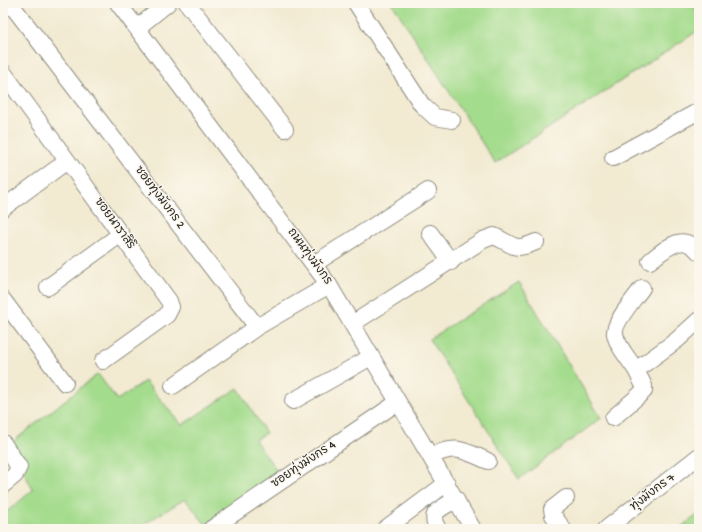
<svg xmlns="http://www.w3.org/2000/svg" width="702" height="532" viewBox="0 0 702 532" font-family="'Gochi Hand','Playpen Sans Thai',sans-serif">
	<style>
		.green { fill: #a4dc8d; stroke: #68845c }
		.lines { fill: none; stroke-linecap: round; stroke-linejoin: round }
		.minor-casing { stroke: #8e8a7e; stroke-width: 18 }
		.minor { stroke: #fff; stroke-width: 16 }
		.labels { text-anchor: middle; dominant-baseline: central; stroke-width: 3; stroke-linejoin: round; paint-order: stroke }
		.street-label { font-size: 12px; fill: #2b2b2b; stroke: #fbf7ec }
	</style>
	<rect width="100%" height="100%" fill="#fbf7ec"/>
	<filter id="ink" filterUnits="userSpaceOnUse"><feTurbulence type="fractalNoise" baseFrequency=".025" numOctaves="2"/><feDisplacementMap in="SourceGraphic" scale="8" xChannelSelector="R" yChannelSelector="G"/><feConvolveMatrix kernelMatrix="1 2 1 2 8 2 1 2 1" color-interpolation-filters="sRGB"/></filter>
	<filter id="wash" filterUnits="userSpaceOnUse"><feTurbulence type="fractalNoise" baseFrequency=".012" numOctaves="4" result="noise"/><feDisplacementMap in="SourceGraphic" scale="16" xChannelSelector="R" yChannelSelector="G"/><feGaussianBlur stdDeviation="0.9" result="paint"/><feColorMatrix in="noise" values="0 0 0 0 0 0 0 0 0 0 0 0 0 0 0 0 0 1.4 0 .05"/><feComposite in="paint" operator="in"/></filter>
	<g filter="url(#wash)">
		<rect width="100%" height="100%" fill="#f2ead1"/>
		<path class="green" d="M392,3H693L699,19V30L495,163Z
			M519,282L601,418L519,479L429,339Z
			M98,374L117,400L145,381L182,425L238,388L266,433L255,440L282,478L207,526L185,499L136,529H3V515L33,490L10,444Z
			M699,514V529H678Z"/>
	</g>
	<g filter="url(#ink)">
		<g class="lines">
			<defs>
				<path id="minor" d="M10,3L257,327L329,285
					M118,3L329,285L473,529
					M187,3L285,129
					M356,3L422,105L435,117L452,120
					M137,28L168,3
					M3,72L169,301L171,307L167,315L103,361
					M613,158L699,111
					M3,208L67,161
					M430,233L451,262
					M650,261C659,254 677,237 689,244C693,245 696,249 699,252
					M314,264L428,191
					M48,287L121,234
					M3,300L65,383
					M352,324L483,240L494,236C514,245 513,252 536,242
					M636,370C629,359 617,346 615,334C613,323 635,298 642,288
					M173,386L257,327
					M293,401L371,357
					M613,418L644,391V386L636,370L677,340L699,320
					M3,443L19,467L15,475L3,485
					M430,456C458,444 462,450 488,461
					M211,529L398,402
					M385,529L447,483
					M438,529C427,511 442,509 456,499
					M563,529L553,515L552,509L566,498
					M606,529L699,456"/>
			</defs>
			<use href="#minor" class="minor-casing"/>
			<use href="#minor" class="minor"/>
		</g>
	</g>
	<g class="labels">
		<g class="street-label">
			<text transform="translate(159 198) rotate(53)">ซอยทุ่งมังกร 2</text>
			<text transform="translate(114 224) rotate(54)">ซอยนาราสิริ</text>
			<text transform="translate(309 257) rotate(54)">ถนนทุ่งมังกร</text>
			<text transform="translate(304 465) rotate(-34)">ซอยทุ่งมังกร 4</text>
			<text transform="translate(653 493) rotate(-38)">ทุ่งมังกร 7</text>
		</g>
	</g>
	<rect width="702" height="532" fill="none" stroke="#fbf7ec" stroke-width="16"/>
</svg>
